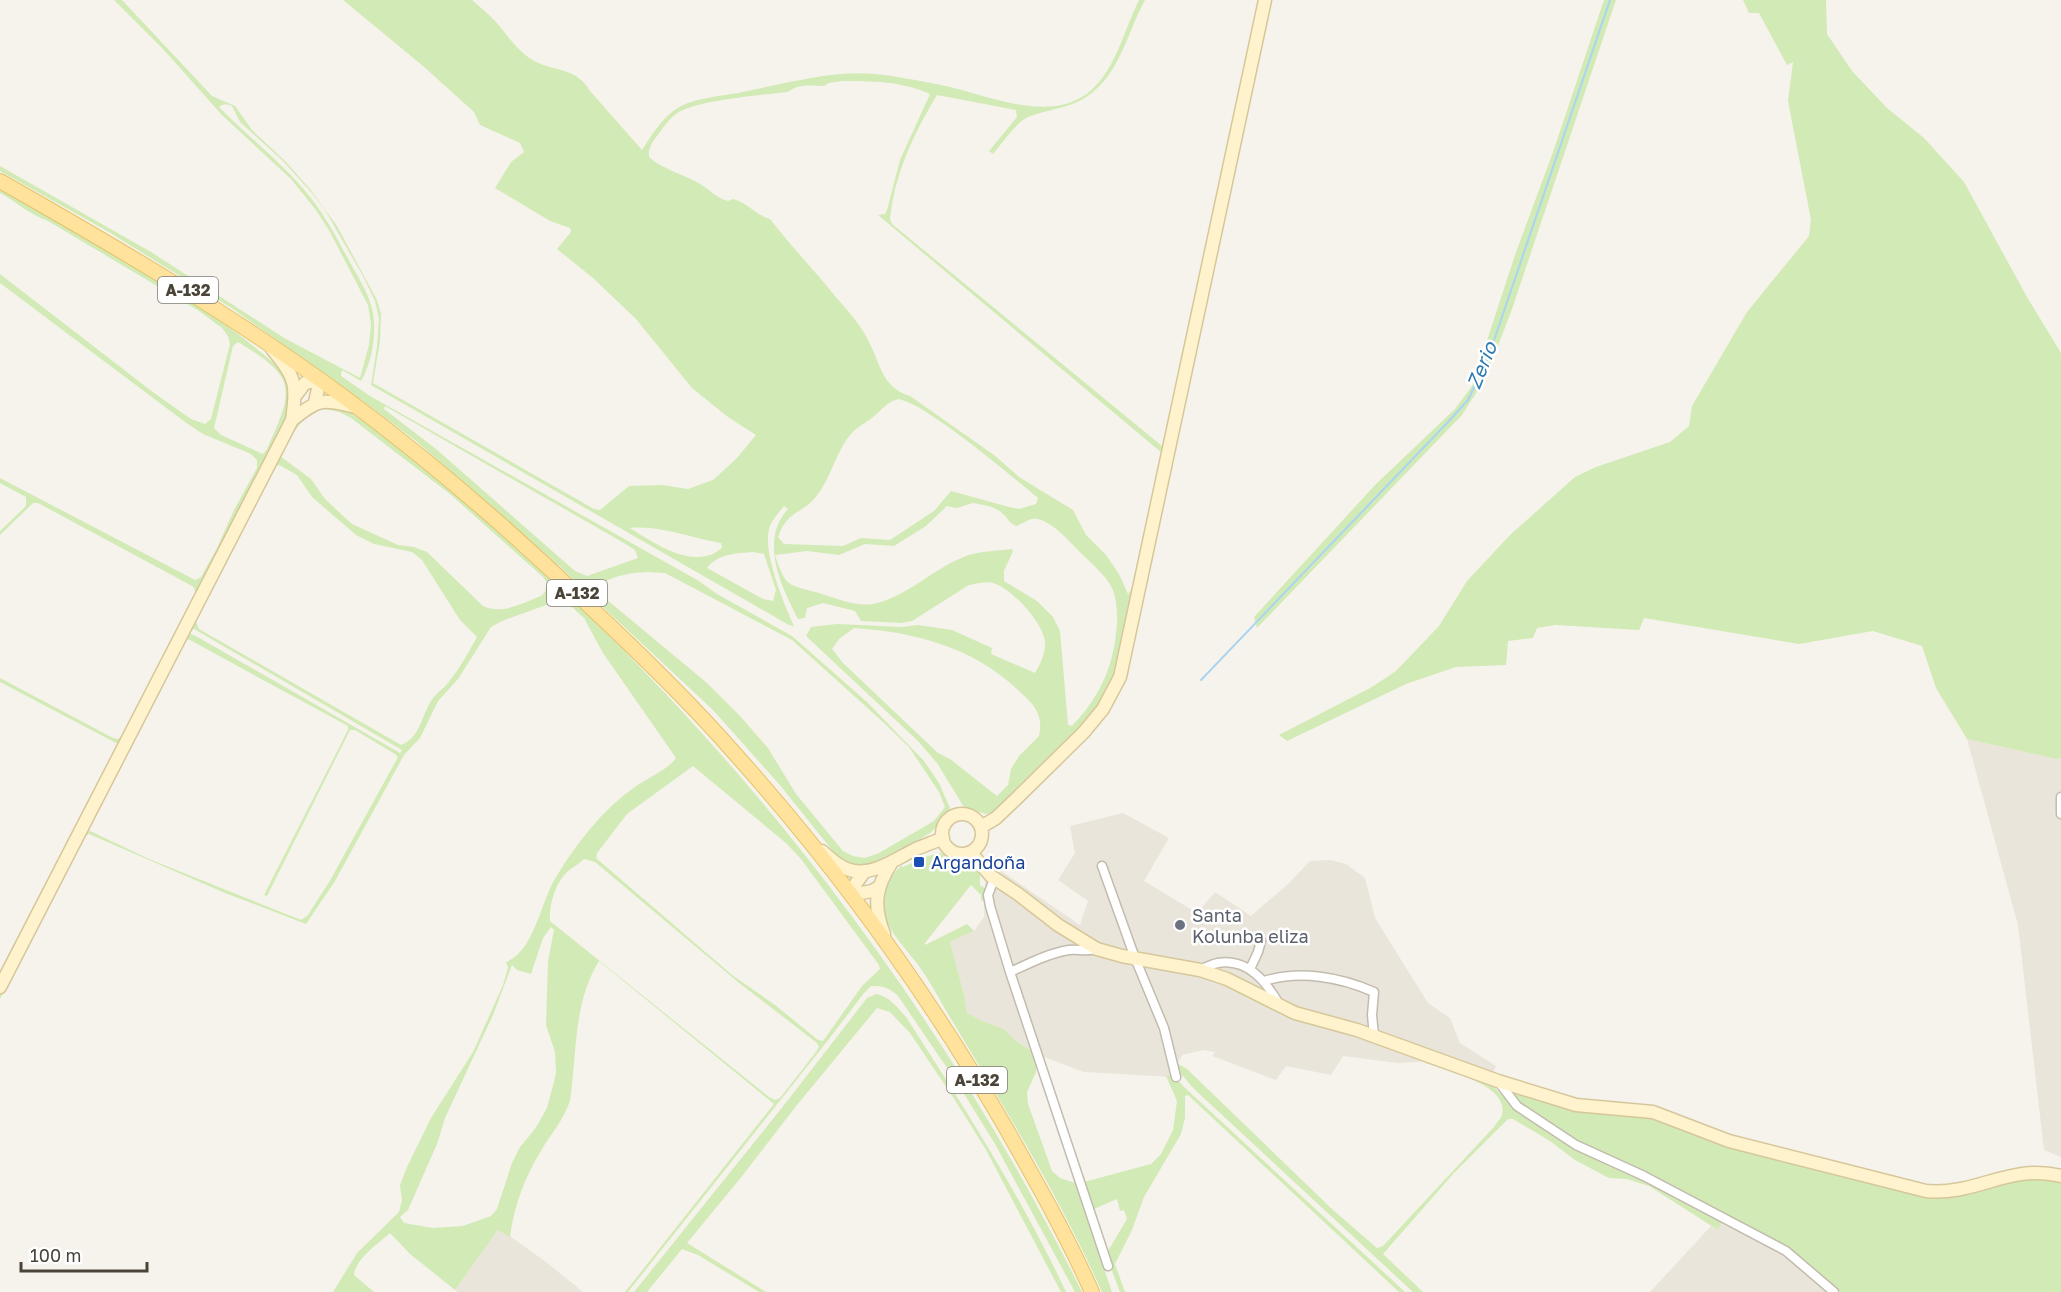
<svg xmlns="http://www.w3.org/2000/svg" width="2061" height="1292" viewBox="0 0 2061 1292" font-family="'Golos Text',sans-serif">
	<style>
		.residential { fill: #eae5da }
		.green { fill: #d2eab5; fill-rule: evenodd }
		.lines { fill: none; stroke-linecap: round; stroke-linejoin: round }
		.stream { stroke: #a9d4f2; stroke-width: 2 }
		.street-casing { stroke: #c2bbae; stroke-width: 11 }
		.secondary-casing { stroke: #d6c79b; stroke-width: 15 }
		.primary-casing { stroke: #e6c16a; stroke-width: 16 }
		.street { stroke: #fff; stroke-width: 8 }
		.secondary { stroke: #fff3cd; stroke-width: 12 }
		.primary { stroke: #ffe39c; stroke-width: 14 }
		.transit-dot { fill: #1a4fb4; stroke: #fff; stroke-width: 2 }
		.worship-dot { fill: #6b7280; stroke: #fff; stroke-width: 2 }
		.labels { text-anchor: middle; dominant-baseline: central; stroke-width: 5; stroke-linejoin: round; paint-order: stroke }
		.shield { fill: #fff; stroke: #817c74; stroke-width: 1.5 }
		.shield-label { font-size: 16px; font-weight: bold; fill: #4b4439 }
		.transit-label { font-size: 18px; fill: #164399; stroke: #fff; text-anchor: start }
		.worship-label { font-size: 18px; fill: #5b616d; stroke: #fff; text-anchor: start }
		.water-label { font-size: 20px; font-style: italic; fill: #2e7ab2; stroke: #fff }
	</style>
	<rect width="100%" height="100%" fill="#f6f3ec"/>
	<path class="residential" d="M1967,739L2056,759L2061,758V1157L2044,1150L2018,925Z
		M1123,813L1169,838L1144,881L1197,913L1215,892L1251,916L1288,884L1310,861L1330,860L1346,864L1365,878L1375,918L1428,1003L1450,1018L1460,1043L1496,1066L1489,1082L1431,1061L1398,1063L1343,1056L1331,1075L1286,1066L1276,1080L1212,1056L1215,1052L1203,1050L1182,1055L1178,1063H1176L1182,1075L1174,1074L1172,1077L1084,1072L1044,1057L1033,1059L1030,1050L1016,1041L1004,1029L982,1021L967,1013L964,994L950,942L974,931L984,917L985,881L1001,871L1080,925L1088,901L1058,880L1075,853L1070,826Z
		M1722,1221L1787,1249L1840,1292H1650L1711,1226L1718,1230Z
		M498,1230L507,1234L546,1262L583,1292H458L455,1290Z"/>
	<path class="green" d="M114,0H122L212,96L235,106L252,130L285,161L310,189L337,226L377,300L381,314L380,341L373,383L594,509L600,510L629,486L662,485L688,489L713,480L736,459L756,435L728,417L692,388L636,319L593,278L557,249L571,232L570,228L550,221L495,188L511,162L524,152L520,143L480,125L474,112L423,66L343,0H472C480,7 489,14 496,22C507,35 517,50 531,59C551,72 576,66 590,91L642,150C653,133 663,116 681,106C697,98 720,96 738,93C772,86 807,77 841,74C874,71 909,79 941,85C981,93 1034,118 1074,101C1113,85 1122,33 1139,0H1145C1128,31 1121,69 1093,92C1073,109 1051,108 1028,117C1018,121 1001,144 993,154L989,151L1017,117L1016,110L937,95C913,135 895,173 890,219L892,224L1162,446L1178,382L1260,0L1118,675L1095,714L993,812L986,814L964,807L937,763L918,741L806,636L811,627L837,624L902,627L918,625L952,630L992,648L991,654L1035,673C1040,665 1046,652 1045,642C1043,622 1011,588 993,583C986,581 976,584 969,585L912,621L901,623L861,621L855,611L823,603L807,608L805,618L798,619C781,586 759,541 788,509L784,506C779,512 773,519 770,526C761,549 784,604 794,626L789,625L371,385L377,347L379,318L375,301L364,278L325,210L311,192L282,160L240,122L232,106C227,104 224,103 219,107C249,138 284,164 310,197C327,218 338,241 351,264C358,277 367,291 371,305C378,327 373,361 361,381L342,370L341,376L370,396L699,581L717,594L792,636L867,702L924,761L939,783L950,808C947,816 937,827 930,833C902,849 868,880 836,855L779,784L713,710L558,565L416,441L364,402L230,307L107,231L0,171V166L151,252L286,339L360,378L369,345L371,324L368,305L330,232L316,210L291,179L222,115L163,49ZM842,81C871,81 902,81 930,94L900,160L887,210L885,214L878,215L1162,453L1134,586L1128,594L1119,574L1106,555L1086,535L1073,510L1019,477L994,455L910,396C881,387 881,364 868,340C860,324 847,310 835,296C814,270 791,246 770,219C756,215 748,203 733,199L728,201C717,198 710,190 700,184C684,174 663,170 649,157C648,148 652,143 657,136C663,128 670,117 679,112C701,100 762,95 788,92C799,83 812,86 824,86L828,83ZM899,399C917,404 932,416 947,426C979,449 1008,473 1038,498L1036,504L1019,509L1009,507L951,491L934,511L890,540L861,538L843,546L784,544L778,537C788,510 800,515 815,498C831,479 836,451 851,434C858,426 866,423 873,417C883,409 886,402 899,399ZM385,406L624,543L635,550L638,558L587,576L575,571L436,449L384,409ZM973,503C983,505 994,506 1002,513C1008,518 1008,522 1016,526C1022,524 1027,520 1032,519C1047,516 1067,539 1077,549C1086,559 1105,574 1111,586C1117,598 1117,610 1117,622C1115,663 1101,696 1072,726L1068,725L1060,631L1053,617L1037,601L1004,581V571L1013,551L1012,549C996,551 981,551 966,556C934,568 907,597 873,604C856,607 835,598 819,593C787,584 786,588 775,555L807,551L839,555L865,544L894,546L926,526L947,506L957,508ZM630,528C661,525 690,538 721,543L722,548C719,550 714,554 710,555C683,564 651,541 630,528ZM753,552L764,554L776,590L773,601L763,599L707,568C717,554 737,553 753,552ZM648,572L665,573L792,640L883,722L909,747L939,792L945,807L934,821L879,853L865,858L853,856L843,851L796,794L768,748L740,716L707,683L594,589C611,576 626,573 648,572ZM854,628C914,632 973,647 1018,690C1033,704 1044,713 1039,736L1019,756L1011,769L1008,785L997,796L950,759L938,753L843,663L832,649L839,639Z
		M1604,0H1616L1511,312L1485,379L1462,415L1257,628L1254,617L1376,484L1455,409L1472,386L1515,255L1553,152Z
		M1743,0H1826L1827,34L1852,71L1887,108L1924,138L1964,182L2027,297L2061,353V758L2056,759L1967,739L1936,688L1922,646L1873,631L1799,644L1644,618L1639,630L1556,625L1537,628L1533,638L1508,641L1506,665L1456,667L1406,684L1287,741L1279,735L1372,687L1396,671L1439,626L1467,581L1510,535L1575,477L1596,467L1670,442L1689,426L1692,406L1747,312L1809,236L1811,220L1788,101L1793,62L1787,65L1759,13H1749Z
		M0,189C97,244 199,296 283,371C299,400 280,430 268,458L0,981V973L118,744L0,682V678L113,738L118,739L124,734L195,593L194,587L38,503H33L0,535V531L26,506V497L0,483V478L195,580L201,577L217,548L234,510L257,468V460L251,454L203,434L185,422L0,283V274L154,393L191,419L205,424L211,419L230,344L228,336L222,328L199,311L48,221C31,215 16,202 0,193ZM238,342C298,378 294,389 267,449L263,454L221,435L214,428L233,346Z
		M321,407C330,407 337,407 345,410C380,428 423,467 453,493C715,712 930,986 1082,1292H1075L995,1144L958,1084L898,996C889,987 883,986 871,986L864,993L829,1039L628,1292H625L774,1104L599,961C573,1003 577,1054 570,1101C564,1119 551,1134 542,1149C525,1177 514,1205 510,1237L498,1230L455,1290L410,1254L390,1233C378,1244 356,1258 354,1275L374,1292H333L357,1253L399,1212L402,1200L400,1185L407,1167L431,1118L473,1052L503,985L508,968L506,962C534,952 541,901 556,877C577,843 602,810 635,787C649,777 666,771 676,758L603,653L584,618L563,599L502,621L491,627L458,679L438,701L420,738L404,755L335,881L306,924L225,893L89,834L83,837L0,999V994L186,633L194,635L400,753L402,750L189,626L296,425L303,416ZM324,409L339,412L351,418L450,494L543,577L547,583L545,592L541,596C522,603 503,615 483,606L427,552L414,547L398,545L352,524L325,499L311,479L280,456C292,435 300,416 324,409ZM279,465L297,475L312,497L356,535L374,544L412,552L422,560L460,620L477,637C468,653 459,670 447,684C443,689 438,692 434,697C421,713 422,737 401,745L199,629L196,622L273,467ZM188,639L348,726V730L264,895L267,896L350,730H355L395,754L398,757L331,879L308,915L301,920L149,859L88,830L177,654ZM693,766L786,843L801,859L879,965L880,969L862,986L823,1041L818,1040L775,1005L732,975L596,858L597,853L627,814ZM584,859L595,862L738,982L817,1043L819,1047L816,1052L780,1098L775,1100L769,1097L550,921C549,904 555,883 568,871C573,867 579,864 584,859ZM551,927L554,930L548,961L546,1025L555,1052L556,1072L554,1082L547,1108L535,1129L520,1147L512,1163L497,1209L491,1216L463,1226L433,1228L404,1223L400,1217L408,1210L437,1144L445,1118L493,1015L512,965L517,970L531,974L543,938Z
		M940,853L966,862L961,867L966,871L975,868L980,875V885L985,888V902L981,900V895L971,885L925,943V945L967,924L974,931L950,942L964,994L967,1013L982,1021L1004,1029L1016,1041L1030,1050L1036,1063V1072L1027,1092L1028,1104L1052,1171L1060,1178L1075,1183L1112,1292H1102C1058,1193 1001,1102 945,1009C937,995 929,980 919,966C907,950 890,934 884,914C878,893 887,880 901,866L903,867L928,856Z
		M876,994C889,996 898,1008 906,1017C964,1107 1021,1196 1066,1292H1061L985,1148L953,1097L910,1033L890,1012L877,1008L797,1105L743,1175L687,1243L766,1292H759L698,1255L682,1249L647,1292H634L788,1100L867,998Z
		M1431,1061L1489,1082L1515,1108L1542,1128L1575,1148L1620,1168L1722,1221L1718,1230L1649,1186L1627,1179L1609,1178L1575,1160L1550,1141L1513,1119H1508L1454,1173L1383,1254L1423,1292H1413L1194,1089L1182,1075L1175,1062L1187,1069L1333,1210L1377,1248L1383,1246L1494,1127C1496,1123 1501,1119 1502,1115C1510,1085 1446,1070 1426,1063Z
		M1174,1074L1182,1085L1405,1292H1399L1188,1095L1185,1096V1118L1181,1134L1144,1197L1132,1230L1115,1264L1125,1292H1120L1112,1271L1108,1251L1127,1219L1124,1210L1120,1211L1117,1199L1094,1209L1084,1182L1151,1164L1161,1154L1173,1130L1177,1101L1166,1076H1172Z
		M1504,1087C1546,1102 1590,1119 1635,1112L1921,1194L2036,1176L2061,1180V1292H1840L1787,1249L1571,1138L1521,1104Z"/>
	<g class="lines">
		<path class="stream" d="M1201,680L1448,422L1468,400L1488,358L1610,0"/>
		<defs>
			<path id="street" d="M2061,797V814
				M1102,866L1135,958L1164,1028L1176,1077
				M994,879L988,895L990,906L1010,972L1108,1266
				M1250,969L1258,952L1261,941
				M1200,970C1206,967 1212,964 1218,963C1248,958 1267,982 1280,1006
				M1010,972C1028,964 1049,953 1069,950C1079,949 1087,952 1097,949
				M1264,981C1300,970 1340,977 1374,992L1372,1015L1374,1036
				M1498,1081L1517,1106L1576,1145L1644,1176L1786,1251L1834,1292"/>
			<path id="secondary" d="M296,395L305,383L320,380L315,402
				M292,420C320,398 321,399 356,407
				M942 834a20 20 0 1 1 40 0a20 20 0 1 1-40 0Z
				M981,827L996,818L1017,798L1084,732L1103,709L1120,677L1265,0
				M822,851C831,859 841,869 854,871C875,874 894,860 912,851C922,846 932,843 943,838
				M971,853L991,876L1018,894L1058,925L1097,949L1122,956L1200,970L1227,979L1295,1013L1357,1030L1498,1081L1576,1105L1653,1112L1729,1141L1926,1191C1976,1196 2010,1163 2061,1176
				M865,871L854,886L851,895L872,891L880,886
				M884,934C873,906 875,888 892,862
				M0,987L292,420C297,383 296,378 272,349"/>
			<path id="primary" d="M0,181C118,248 234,316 344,397C429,460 510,530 586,603C638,652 690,702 737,756C840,871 930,997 1007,1130C1037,1183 1067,1236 1092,1292"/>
		</defs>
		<use href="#street" class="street-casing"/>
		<use href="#secondary" class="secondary-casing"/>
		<use href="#primary" class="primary-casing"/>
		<use href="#street" class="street"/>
		<use href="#secondary" class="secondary"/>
		<use href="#primary" class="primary"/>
	</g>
	<rect class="transit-dot" x="913" y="856" width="12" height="12" rx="3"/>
	<circle class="worship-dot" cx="1180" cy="925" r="6"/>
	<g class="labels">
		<g class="shield">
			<rect x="158" y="277" width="60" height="26" rx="4.5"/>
			<rect x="547" y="580" width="60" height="26" rx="4.5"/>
			<rect x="947" y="1067" width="60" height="26" rx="4.5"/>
		</g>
		<g class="shield-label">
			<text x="188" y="290">A-132</text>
			<text x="577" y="593">A-132</text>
			<text x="977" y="1080">A-132</text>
		</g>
		<g class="transit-label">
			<text x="931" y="862">Argandoña</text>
		</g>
		<g class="worship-label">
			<text x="1192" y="915">Santa<tspan x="1192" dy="21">Kolunba eliza</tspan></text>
		</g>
		<g class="water-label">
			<text transform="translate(1481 365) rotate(-68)">Zerio</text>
		</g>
	</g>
	<path d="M21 1262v9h126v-9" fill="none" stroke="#4b4439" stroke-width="3"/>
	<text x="30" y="1262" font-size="18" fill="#4b4439" stroke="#ffffff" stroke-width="4.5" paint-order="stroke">100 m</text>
</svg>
